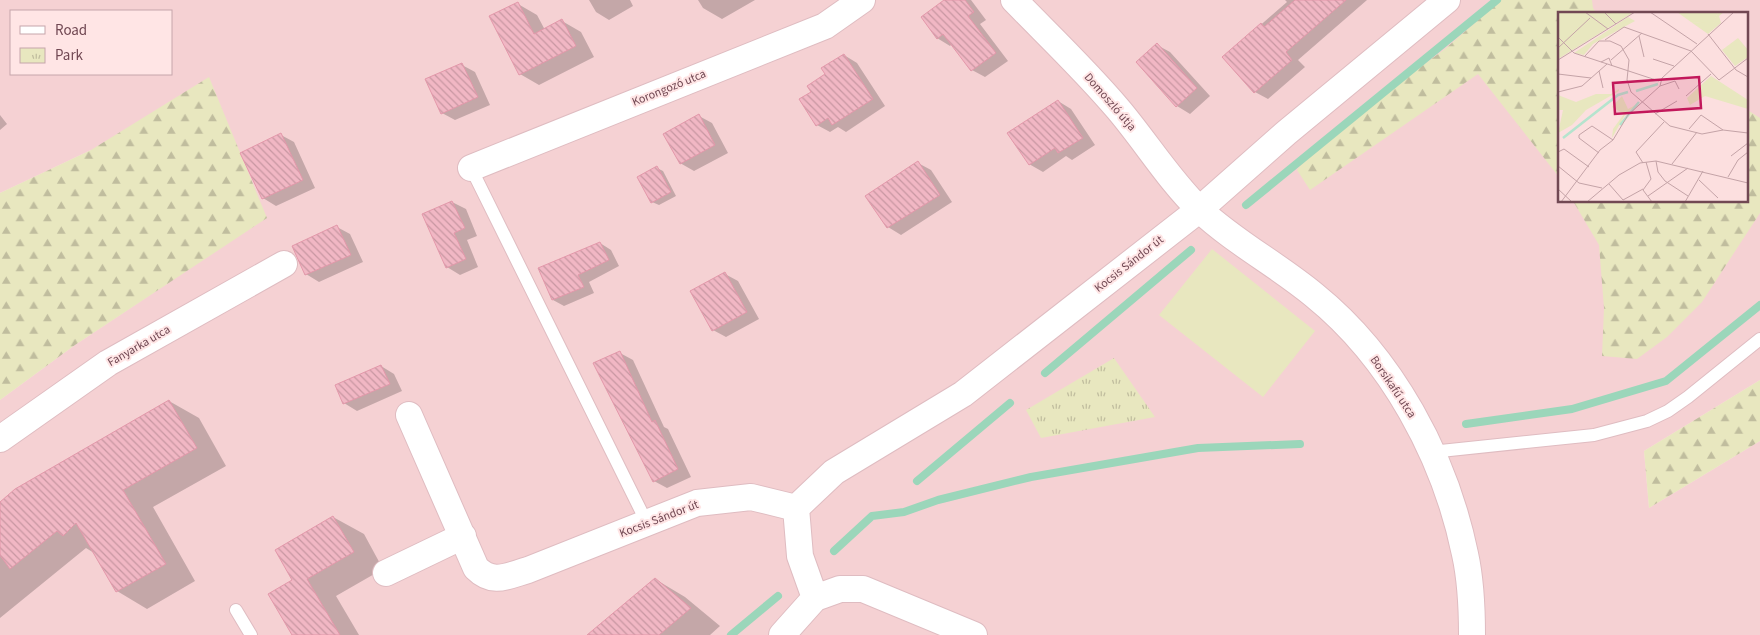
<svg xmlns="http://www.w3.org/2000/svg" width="1760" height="635" viewBox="0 0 1760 635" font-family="'Source Sans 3',sans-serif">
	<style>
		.residential { fill: #f5d1d3; fill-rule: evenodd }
		.grass { fill: #e8e7bf }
		.forest { fill: url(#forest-firs) }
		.park { fill: url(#park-tufts) }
		.shadow { fill: #0003 }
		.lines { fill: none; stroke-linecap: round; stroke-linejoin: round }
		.stream { stroke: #9bd6ba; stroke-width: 8 }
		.building { fill: url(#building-back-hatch); stroke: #e398aa }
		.lane-casing { stroke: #dfbcc1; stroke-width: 14 }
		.street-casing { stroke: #dfbcc1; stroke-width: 28 }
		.lane { stroke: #fff; stroke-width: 12 }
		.street { stroke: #fff; stroke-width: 26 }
		.labels { text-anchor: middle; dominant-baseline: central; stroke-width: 4; stroke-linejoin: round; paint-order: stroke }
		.street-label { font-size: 12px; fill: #714853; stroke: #ffe5e5 }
		.inset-river { fill: none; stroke: #b5e4ce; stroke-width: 2.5 }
		.inset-road { fill: none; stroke: #c4a3a7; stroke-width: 1 }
		.view { fill: #c2185b; fill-opacity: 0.15; stroke: #c2185b; stroke-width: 2.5 }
		.inset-edge { fill: none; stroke: #714853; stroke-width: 2.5 }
	</style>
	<defs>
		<pattern id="forest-firs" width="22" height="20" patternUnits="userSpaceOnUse" patternTransform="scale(1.25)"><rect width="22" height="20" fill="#e8e7bf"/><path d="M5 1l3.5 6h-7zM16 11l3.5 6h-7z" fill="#c0bd9e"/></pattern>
		<pattern id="park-tufts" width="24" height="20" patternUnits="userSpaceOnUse" patternTransform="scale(1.25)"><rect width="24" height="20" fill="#e8e7bf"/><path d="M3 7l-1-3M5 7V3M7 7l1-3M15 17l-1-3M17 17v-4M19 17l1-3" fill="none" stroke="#c0bd9e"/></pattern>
		<pattern id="building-back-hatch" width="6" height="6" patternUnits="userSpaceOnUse" patternTransform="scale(1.25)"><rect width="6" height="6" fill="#f1b7c4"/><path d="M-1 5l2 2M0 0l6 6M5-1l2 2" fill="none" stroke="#c897a2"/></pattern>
	</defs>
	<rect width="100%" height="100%" fill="#fcdfdf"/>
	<path class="residential" d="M0,0H1760V380L1644,451L1649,508L1760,441V635H0V400L75,345L267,217L91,150L0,193ZM11,11H171V74H11ZM1559,14H1746V201H1559Z"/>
	<path class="grass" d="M1212,249L1315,331L1263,397L1159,315Z"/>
	<path class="forest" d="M1501,0H1592L1593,8L1597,14H1559V177L1478,74L1310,190L1297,170L1321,140L1445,49Z
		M209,77L267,218L75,345L0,400V193L91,150Z
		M1746,109L1760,118V213L1702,302L1667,337L1637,359L1602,356L1604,308L1599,245L1573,201H1746Z
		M1760,380V441L1649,508L1644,451Z"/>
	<path class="park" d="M1114,358L1155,417L1041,438L1026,410Z"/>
	<path class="shadow" d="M589,0H630L633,6L609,20L596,12Z
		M698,0H755L722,19L703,8Z
		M946,0H971L986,20L980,24L1008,61L985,77L972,70L952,44L950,46L937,38Z
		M1285,0H1367L1298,60L1305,67L1268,99L1255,92L1224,57L1287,2Z
		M518,4L537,15L545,30L562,21L581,32L594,57L539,85L520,74Z
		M1157,45L1170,52L1210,96L1190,114L1177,106Z
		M844,55L857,63L885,106L846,132L838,127L830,132L817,125L812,92Z
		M462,65L475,72L490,105L455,120L442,113Z
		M1058,101L1071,109L1095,145L1072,160L1066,156L1043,172L1029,164Z
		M0,115L7,124L0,130Z
		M699,116L712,123L728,153L694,171L680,163Z
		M281,135L294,142L315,188L276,206L263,198Z
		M918,163L931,170L952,202L901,235L888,227Z
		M657,168L663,171L676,196L659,205L652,202Z
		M452,202L466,209L477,236L467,240L478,267L460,275L447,267Z
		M337,227L350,234L363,262L319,282L306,274Z
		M600,243L611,250L619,266L589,282L594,293L564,306L553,300L540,269Z
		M725,274L738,281L759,319L726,337L713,330Z
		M620,353L633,360L664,427L668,429L691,477L667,488L654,481Z
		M381,366L394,374L402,391L357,411L344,403Z
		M169,401L199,418L226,466L153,507L195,581L147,609L117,591L94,553L86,548L0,618V504Z
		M333,517L364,534L383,569L336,596L359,635H293V580Z
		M655,579L685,597L720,626L710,635H589Z"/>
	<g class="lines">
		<path class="stream" d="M1246,205L1497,0
			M1045,373L1191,250
			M1466,424L1572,409L1666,381L1760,305
			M917,481L1010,403
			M834,551L872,516L904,512L938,500L1031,477L1198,448L1300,444
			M731,635L778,596"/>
	</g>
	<path class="building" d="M944,0H965L974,12L968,16L996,53L971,71L943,34L937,39L921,17Z
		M1295,0H1346L1286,52L1292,60L1254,93L1222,57L1261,23L1264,27Z
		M518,2L534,34L562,19L576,46L519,75L489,16Z
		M1157,43L1197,88L1176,107L1136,62Z
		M844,54L873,99L832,125L828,118L816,126L799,99L811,92L807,86L825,74L821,68Z
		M462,63L478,97L441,114L425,79Z
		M1058,100L1083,138L1058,153L1055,148L1029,165L1007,133Z
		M699,114L715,145L680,164L663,134Z
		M281,133L303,180L262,199L240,153Z
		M918,161L940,195L887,228L865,196Z
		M657,166L671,192L651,203L637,177Z
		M452,201L465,228L454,233L466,259L446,268L422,214Z
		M337,225L351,255L305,275L292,246Z
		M600,242L609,260L578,275L584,287L552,300L538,268Z
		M725,272L747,312L712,331L690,291Z
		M620,351L652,422L655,420L678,469L653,482L593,363Z
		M381,365L390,384L343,404L335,385Z
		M169,400L197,448L123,490L166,564L116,592L76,523L63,536L57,531L10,569L0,555V502L15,489Z
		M333,516L354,552L307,579L340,635H292L268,594L292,580L275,550Z
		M655,578L691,608L659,635H587Z"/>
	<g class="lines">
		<defs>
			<path id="lane" d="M471,168L647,523
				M1431,452L1594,435L1647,421L1668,411L1688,397L1760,339
				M236,610L251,635"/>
			<path id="street" d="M1014,0C1049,36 1086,71 1118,109C1146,142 1169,180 1200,210C1234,242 1278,265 1314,295C1392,358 1445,457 1465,554C1471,581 1472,608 1472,635
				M471,168L825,26L862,0
				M409,415L476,568C493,585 507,576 528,570L697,503L751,497L796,508
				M0,439L108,363L284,264
				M386,573L463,536
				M815,598L800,556L796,508L834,472L963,394L1200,209L1286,133L1447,0
				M782,635L815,598L840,589H863L974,635"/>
		</defs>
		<use href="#lane" class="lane-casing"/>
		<use href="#street" class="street-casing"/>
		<use href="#lane" class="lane"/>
		<use href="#street" class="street"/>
	</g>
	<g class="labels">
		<g class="street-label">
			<text transform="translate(669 88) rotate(-22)">Korongozó utca</text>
			<text transform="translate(1110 102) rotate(49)">Domoszló útja</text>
			<text transform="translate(1129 264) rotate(-38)">Kocsis Sándor út</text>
			<text transform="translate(139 346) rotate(-30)">Fanyarka utca</text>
			<text transform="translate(1393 387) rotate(56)">Borsikafű utca</text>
			<text transform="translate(659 519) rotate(-21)">Kocsis Sándor út</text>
		</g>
	</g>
	<g transform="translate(1558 12)">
		<rect width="190" height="190" fill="#fcdfdf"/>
		<path d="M119,0H160L155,12L133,10ZM70,5L77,9L35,32L26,43L16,41ZM180,26L190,38V45L177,54L164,38Z" fill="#e8e7bf"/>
		<path d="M160,0H166L161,4L163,11L150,22L133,10L155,11ZM153,64L190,88V97L147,84L132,93L129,86ZM61,77V79L28,98L14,113L0,121L5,98H0V83L18,90L38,82H53ZM64,84L70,97L79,92L67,103L54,126L55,117L66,102L54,95Z" fill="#e8e7bf"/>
		<path d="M0,0H76L0,47Z" fill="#e8e7bf"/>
		<path class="inset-river" d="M78,79L100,72M62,113L81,90M5,126L60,83L70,80"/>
		<path class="inset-road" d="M27,0L50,17M46,0L58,12M92,0L139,32M150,22L178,58L190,65M81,24L86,45M0,25L16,41L101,69M47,28L66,15L133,39L161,68L190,46M0,36L32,6M27,44L41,29H52L63,34L71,48L69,68L73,80L112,114L144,122L165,118L190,121M95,47L116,54M0,48L77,0M53,48L84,21M43,50L51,46L54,54M41,59L45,76M0,62L33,66M102,74L117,69L121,77M0,80L24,74L49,52M128,84L153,62M97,102L119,89M131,117L143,103L165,118M0,140L6,137L31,155M41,141L21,126V123L34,114L55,128M173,144L190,131M98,149L100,160L107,169L130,184M88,150L93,167L85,178L94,190M85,151L78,140L106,110M114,152L139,120M0,154L21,171L44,176M170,165L180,148L190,140M141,168L160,186M51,172L65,188M0,177L14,190M90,184L130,156M65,188L85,177M3,190L42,138L55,128L70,103L102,74L104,66L176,0M29,190L61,163L82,151L98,149L190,171M127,190L145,159"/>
		<path class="view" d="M141,65L143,96L57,102L55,71Z"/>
		<rect width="190" height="190" class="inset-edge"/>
	</g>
	<rect x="10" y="10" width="162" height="65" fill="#ffe5e5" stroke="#c6a6ab"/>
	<rect x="20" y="26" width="25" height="8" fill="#ffffff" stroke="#c6a6ab"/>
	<text x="55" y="35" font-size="15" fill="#714853">Road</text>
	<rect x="20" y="48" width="25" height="15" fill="url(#park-tufts)" stroke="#c6a6ab"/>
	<text x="55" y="60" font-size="15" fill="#714853">Park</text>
</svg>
